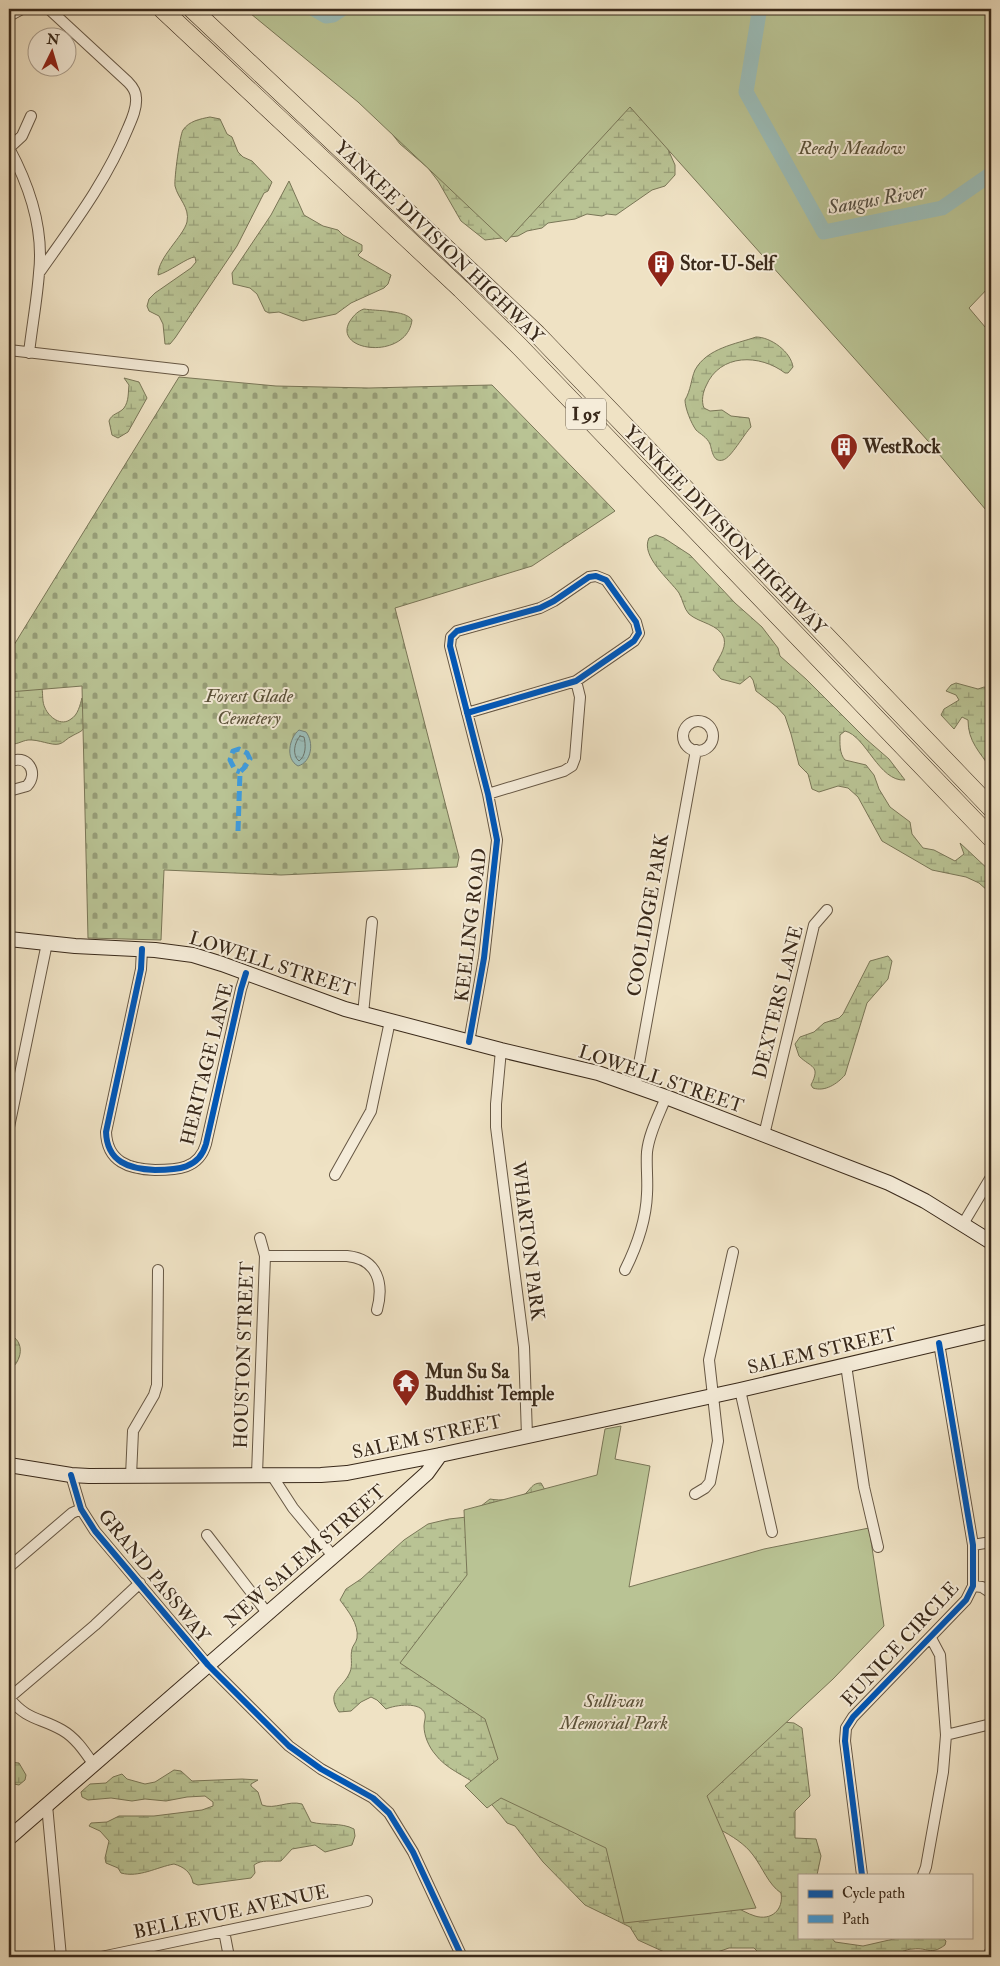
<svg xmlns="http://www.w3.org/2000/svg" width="1000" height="1966" viewBox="0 0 1000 1966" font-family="'IM FELL Double Pica',serif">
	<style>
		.wetland { fill: url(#wetland-marsh); stroke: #797657; fill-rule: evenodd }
		.cemetery { fill: url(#cemetery-stones); stroke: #797657 }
		.green { fill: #b9c394; stroke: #797657 }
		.water { fill: url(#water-ripples); stroke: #748279 }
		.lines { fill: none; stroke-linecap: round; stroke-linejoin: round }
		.shore { stroke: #6a736a; stroke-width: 1 }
		.river { stroke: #9bbdb9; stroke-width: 15 }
		.street-casing { stroke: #665744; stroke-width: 12 }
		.secondary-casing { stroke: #39291a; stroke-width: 16 }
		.highway-casing { stroke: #39291a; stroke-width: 19 }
		.street { stroke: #f5ecd9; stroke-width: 10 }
		.secondary { stroke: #f5ecd9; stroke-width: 14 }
		.highway { stroke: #efe2c4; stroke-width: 18 }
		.quiet { stroke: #3e9cdf; stroke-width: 5; stroke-dasharray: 10 5; stroke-linecap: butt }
		.cycleway-casing { stroke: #f5ecd9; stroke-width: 9 }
		.cycleway { stroke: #0057b8; stroke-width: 6 }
		.labels { text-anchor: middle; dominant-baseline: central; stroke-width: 4; stroke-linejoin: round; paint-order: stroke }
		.shield { fill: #f5ecd9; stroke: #716453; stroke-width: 1 }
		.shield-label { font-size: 18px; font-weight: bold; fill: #39291a }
		.park-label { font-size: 19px; font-style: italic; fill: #595038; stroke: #f5ecd9 }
		.street-label { font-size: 19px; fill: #39291a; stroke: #f5ecd9 }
		.poi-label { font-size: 19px; font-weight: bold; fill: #39291a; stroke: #f5ecd9; text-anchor: start }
		.water-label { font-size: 20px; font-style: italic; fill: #524e42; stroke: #f5ecd9 }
	</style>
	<defs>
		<pattern id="wetland-marsh" width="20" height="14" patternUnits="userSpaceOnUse" patternTransform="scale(1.25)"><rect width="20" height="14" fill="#b9c394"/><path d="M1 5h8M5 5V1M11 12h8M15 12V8" fill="none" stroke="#979e78"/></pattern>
		<pattern id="cemetery-stones" width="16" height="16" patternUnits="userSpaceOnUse" patternTransform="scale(1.25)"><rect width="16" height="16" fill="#b9c394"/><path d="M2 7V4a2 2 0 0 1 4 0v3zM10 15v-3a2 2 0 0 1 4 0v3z" fill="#979e78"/></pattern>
		<pattern id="water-ripples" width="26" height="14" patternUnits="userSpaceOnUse" patternTransform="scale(1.25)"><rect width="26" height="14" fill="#9bbdb9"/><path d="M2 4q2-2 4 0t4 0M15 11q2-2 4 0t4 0" fill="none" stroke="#86a29e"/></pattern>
	</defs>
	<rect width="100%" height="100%" fill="#efe2c4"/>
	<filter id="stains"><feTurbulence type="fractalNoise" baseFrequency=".004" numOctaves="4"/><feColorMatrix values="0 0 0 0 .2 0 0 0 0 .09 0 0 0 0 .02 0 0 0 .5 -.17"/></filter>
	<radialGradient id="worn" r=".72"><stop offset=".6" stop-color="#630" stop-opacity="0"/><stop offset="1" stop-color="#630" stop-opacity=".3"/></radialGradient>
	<path class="wetland" d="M541,9L667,147L675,165V175L665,186L652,190L616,215L607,214L602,216L587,214L575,219L548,223L542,228L527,231L518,236L485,240L461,221L438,181L428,168L400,144L389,130Z
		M210,117L220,119L227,134L232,137L238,152L243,157L252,161L272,182L268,191L264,193L237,246L175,338L170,344H165L163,324L159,316L149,311L147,306L149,299L155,293L191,268L196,262L195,257C188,257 169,272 158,275C158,257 183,237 187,222C190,207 178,199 175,186C174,179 180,134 183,130C189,121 200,119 210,117Z
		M289,181L304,215L323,226L338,230L343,235L362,245V251L358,255L360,257L391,275L388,284L384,288L351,303L336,314L303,321L279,312L269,313L265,311L257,294L250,288L233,284L232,273L271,215Z
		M364,309C376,311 406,310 412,320C407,361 331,352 350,321C354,315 358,311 364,309Z
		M756,337C771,337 791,352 793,367L788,373H785C760,354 720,353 706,386C703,392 701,401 704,408L710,411L722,410L731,416L749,418L751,427C744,434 731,458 723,460C713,463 712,450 710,444C707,437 700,434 696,430C691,423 685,408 685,400C691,390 691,379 695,370C707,348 736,344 756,337Z
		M124,378L139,382L147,398L128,432L118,438L112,435L109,421C112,413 119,414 124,408C129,401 128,393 129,385Z
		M656,535L664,538L690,555L735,603L762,627L778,648L780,656L806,679L866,739L889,759L905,780C879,782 866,736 845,731L840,735C840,743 839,753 845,760L866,765L874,775L879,789L890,807L910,822L912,834L923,848L934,850L955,861L964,854L960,843L991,872V911L987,906L988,891L979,883L966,877L932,870L882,841L858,797L848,788L838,786L819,792L812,789L808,774L799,765L791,734L785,716L777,707L756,691L753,680L750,676L740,684L721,679L713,670C716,660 727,650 724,638C719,624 699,623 689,614C684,609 683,600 679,593C670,580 640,556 649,538Z
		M9,673L42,688C43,695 42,702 45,708C49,717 61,727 71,719C78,715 80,705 82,698L85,727C82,732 77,733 72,736C67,738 64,743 59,744C52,746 38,739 28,740C21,741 17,745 9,744Z
		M956,683L978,689L984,687L991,689V769C980,752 968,742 968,720L962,717L954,729L941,715L944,709L959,700L956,695L946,691L951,685Z
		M888,956L892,961L888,979L867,1003L845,1075C837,1084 825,1092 813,1088L811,1085C821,1065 811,1068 799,1056L795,1044L800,1037L814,1032L824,1023L839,1018L843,1014L870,961Z
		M9,1334C26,1342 22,1361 9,1371Z
		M541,1483L572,1537L783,1722L794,1723L802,1728L810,1796L795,1811V1838L816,1839L821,1856L817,1875H799V1937H831L835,1942L863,1946L898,1938L942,1937L946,1941L945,1945C930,1956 928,1947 913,1949C905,1949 898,1954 891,1957C881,1960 843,1958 833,1954L828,1957H759L757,1951L754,1948H729L703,1957H683L673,1956L638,1940L630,1927L585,1905L543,1862L515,1826L507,1823L499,1813L481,1792L479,1786C464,1775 446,1769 435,1754C429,1747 424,1736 424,1726C424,1722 426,1718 425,1714C421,1701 395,1705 386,1709L377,1700L371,1697L361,1702L351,1711L339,1712C325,1691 343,1689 350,1672C353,1665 350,1656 352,1649C353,1645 356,1643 357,1638C359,1624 348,1611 340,1600L346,1589L361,1579L404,1540L428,1524L449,1519L467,1517L490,1499C500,1501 516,1500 525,1494C531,1489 532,1483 541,1483ZM719,1829C732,1836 745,1844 753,1855C763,1868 768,1884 781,1893C784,1910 771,1921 755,1916C748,1914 740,1909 733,1906Z
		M9,1762L19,1763L26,1775L25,1780L19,1785L9,1783Z
		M174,1770L181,1771L192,1781L242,1779L258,1780L251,1784V1786L258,1792L262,1805C275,1810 288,1800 302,1804L311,1822C325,1826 341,1822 354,1829L355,1836L352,1845L325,1852L315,1845L292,1849L281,1861C271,1862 262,1859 254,1865L255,1873L251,1878L198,1885L193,1883C191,1872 184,1867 174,1864C157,1867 139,1878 121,1873L118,1868L106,1863L105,1858L109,1841L100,1831L89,1826L91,1823L107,1822L119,1816H154L202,1810L213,1806V1802L205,1796L187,1797L166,1801L145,1799L132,1801L111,1798L88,1800L82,1797L81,1792L90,1784L106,1783L113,1777L122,1774L127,1779L145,1784L155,1782Z"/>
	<path class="cemetery" d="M179,377L276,386L369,388L492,385L615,511L532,566L395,608L459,857L457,867L281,875L164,870L161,940L88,938L82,686L9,692V653Z"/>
	<path class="green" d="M245,9H991V285L969,308L991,334V516L928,441L630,107L506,242L358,102Z
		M621,1426L615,1459L650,1466L629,1587L764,1549L869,1528L884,1626L833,1679L707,1796L756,1908L624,1923L606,1848L501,1798L487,1808L465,1786L498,1759L485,1719L400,1663L467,1575L464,1510L597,1475L605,1429Z"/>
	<path class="water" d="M299,730L306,732C314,742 312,762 298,766C285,759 289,738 299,730Z"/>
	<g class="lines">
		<path class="shore" d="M300,736L304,737C306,745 306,756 299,761C292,755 294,743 300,736Z"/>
		<path class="river" d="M314,9L326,16L333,15L342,9
			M754,9L759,13L746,92L824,232L942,208L991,174"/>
		<defs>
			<path id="street" d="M9,16L22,9
				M9,148C29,185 44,230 39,273C37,300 32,326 29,353
				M9,148L22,136L31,116
				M39,273C72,226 106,182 128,128C132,119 137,108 136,98C136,92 132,86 128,82L49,9
				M9,350L183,370
				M467,713L576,681L634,641L639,633L636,622L606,580L596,576L589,577L554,601L540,608L457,631L451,637L450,646L488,794L497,840L484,958L469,1042
				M683 736a15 15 0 1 1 30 0a15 15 0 1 1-30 0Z
				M9,762C26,753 40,772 27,786L9,791
				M488,794L564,771L572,766L575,758L580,697L576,681
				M142,949L141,969L106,1132C107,1162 129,1169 155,1170C177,1170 199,1169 206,1144L241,989L246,973
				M363,1014L372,922
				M501,1050L496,1104V1127L524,1347L527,1436
				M635,1086L696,750
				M9,1127L47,943
				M764,1135L814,925L827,910
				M335,1175L371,1111L390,1021
				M963,1224L991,1177
				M265,1256H347C378,1259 384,1284 377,1310
				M625,1270C637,1246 646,1221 647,1194C648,1180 646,1166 647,1152C649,1133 659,1115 666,1097
				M846,1365L864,1487L878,1547
				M740,1390L772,1532
				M257,1474L265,1256L260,1238
				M271,1474L293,1508L333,1556
				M71,1475L81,1509L95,1531L208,1665L289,1746L321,1769L373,1798L389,1813L413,1852L462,1957
				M131,1476L133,1431L154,1395L157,1385L158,1270
				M695,1494L705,1488L710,1482L718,1441L709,1360L733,1252
				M207,1535L268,1614
				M973,1545L991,1542
				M9,1567L72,1513L81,1509
				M973,1586L982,1587L991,1593
				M9,1698L95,1625L140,1583
				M9,1698C28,1721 39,1717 62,1730C76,1738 85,1752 94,1765
				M946,1735L991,1724
				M47,1805L61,1957
				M862,1875L845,1741L846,1728L853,1717L966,1600L973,1586V1545L939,1343
				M923,1875L926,1867L943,1772L946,1735L940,1655L931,1638
				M224,1931L229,1957
				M990,1952L991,1951
				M101,1957L367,1901"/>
			<path id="secondary" d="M9,939L75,946L155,950L193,955L222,964L345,1009L501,1050L598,1073L666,1097L889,1183L925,1201L991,1242
				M9,1465L71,1475L89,1476L321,1475L347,1473L440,1455L740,1390L991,1331
				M9,1838L375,1520L427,1473L440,1455"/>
			<path id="highway" d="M162,9L461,289L520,347L991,838
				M192,9L537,334L991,808"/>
		</defs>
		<use href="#street" class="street-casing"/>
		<use href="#secondary" class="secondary-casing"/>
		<use href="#highway" class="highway-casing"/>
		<use href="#street" class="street"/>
		<use href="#secondary" class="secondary"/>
		<use href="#highway" class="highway"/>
		<path class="quiet" d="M238,831L240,772L244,768L250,759L247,753L239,749L233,751L230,760L235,770L240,772"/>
		<defs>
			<path id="cycleway" d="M467,713L576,681L634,641L639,633L636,622L606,580L596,576L589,577L554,601L540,608L457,631L451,637L450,646L488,794L497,840L484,958L469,1042
				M142,949L141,969L106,1132C107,1162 129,1169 155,1170C177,1170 199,1169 206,1144L241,989L246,973
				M71,1475L81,1509L95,1531L208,1665L289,1746L321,1769L373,1798L389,1813L413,1852L462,1957
				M862,1875L845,1741L846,1728L853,1717L966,1600L973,1586V1545L939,1343"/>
		</defs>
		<use href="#cycleway" class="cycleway-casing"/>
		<use href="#cycleway" class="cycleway"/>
	</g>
	<defs>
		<symbol id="building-pin" viewBox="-11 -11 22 30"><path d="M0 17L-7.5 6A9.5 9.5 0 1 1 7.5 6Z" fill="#8f2418" stroke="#f5ecd9"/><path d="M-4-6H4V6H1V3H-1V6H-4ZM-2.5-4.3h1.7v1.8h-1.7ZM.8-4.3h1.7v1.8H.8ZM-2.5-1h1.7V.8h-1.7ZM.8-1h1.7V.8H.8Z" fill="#fff"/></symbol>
		<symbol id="temple-pin" viewBox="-11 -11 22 30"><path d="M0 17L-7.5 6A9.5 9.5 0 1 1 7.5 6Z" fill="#8f2418" stroke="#f5ecd9"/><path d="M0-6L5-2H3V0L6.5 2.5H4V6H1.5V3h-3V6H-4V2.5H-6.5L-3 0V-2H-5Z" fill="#fff"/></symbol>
	</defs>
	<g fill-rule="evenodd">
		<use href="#building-pin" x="645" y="248" width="32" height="43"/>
		<use href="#building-pin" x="828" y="431" width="32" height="43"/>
		<use href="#temple-pin" x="390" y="1367" width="32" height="43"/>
	</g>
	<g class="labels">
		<rect class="shield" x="566" y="398.5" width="40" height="31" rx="4"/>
		<g class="shield-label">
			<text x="586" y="414">I 95</text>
		</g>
		<g class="park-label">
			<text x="852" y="148">Reedy Meadow</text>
			<text x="249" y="696">Forest Glade<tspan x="249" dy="22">Cemetery</tspan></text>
			<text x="614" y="1701">Sullivan<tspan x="614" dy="22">Memorial Park</tspan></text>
		</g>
		<g class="street-label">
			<text transform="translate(439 242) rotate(44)">YANKEE DIVISION HIGHWAY</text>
			<text transform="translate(725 530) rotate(46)">YANKEE DIVISION HIGHWAY</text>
			<text transform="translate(648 915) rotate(-80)">COOLIDGE PARK</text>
			<text transform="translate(471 925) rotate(-83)">KEELING ROAD</text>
			<text transform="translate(272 964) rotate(18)">LOWELL STREET</text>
			<text transform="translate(778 1002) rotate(-76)">DEXTERS LANE</text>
			<text transform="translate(207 1064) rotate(-76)">HERITAGE LANE</text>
			<text transform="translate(661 1079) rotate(19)">LOWELL STREET</text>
			<text transform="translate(528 1241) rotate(83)">WHARTON PARK</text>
			<text transform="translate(822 1351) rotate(-13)">SALEM STREET</text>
			<text transform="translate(244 1355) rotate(-88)">HOUSTON STREET</text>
			<text transform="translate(427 1437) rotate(-12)">SALEM STREET</text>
			<text transform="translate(305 1556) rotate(-41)">NEW SALEM STREET</text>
			<text transform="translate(154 1576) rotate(51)">GRAND PASSWAY</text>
			<text transform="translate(900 1644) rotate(-47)">EUNICE CIRCLE</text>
			<text transform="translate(231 1912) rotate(-12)">BELLEVUE AVENUE</text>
		</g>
		<g class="poi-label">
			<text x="680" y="264">Stor-U-Self</text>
			<text x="863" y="447">WestRock</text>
			<text x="425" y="1372">Mun Su Sa<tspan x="425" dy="22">Buddhist Temple</tspan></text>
		</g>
		<g class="water-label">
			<text transform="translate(877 199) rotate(-10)">Saugus River</text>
		</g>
	</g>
	<rect width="1000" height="1966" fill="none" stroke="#efe2c4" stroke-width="30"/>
	<rect x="10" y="10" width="980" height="1946" fill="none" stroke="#39291a" stroke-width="2.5"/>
	<rect x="15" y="15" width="970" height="1936" fill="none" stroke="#39291a"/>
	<rect x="798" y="1874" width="175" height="65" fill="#f5ecd9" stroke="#aa9e8d"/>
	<rect x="808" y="1890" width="25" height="8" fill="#0057b8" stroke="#aa9e8d"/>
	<text x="842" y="1898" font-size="15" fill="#39291a">Cycle path</text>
	<rect x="808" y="1915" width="25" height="8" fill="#3e9cdf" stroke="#aa9e8d"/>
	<text x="842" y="1924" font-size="15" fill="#39291a">Path</text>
	<g transform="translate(52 52) rotate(5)"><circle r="24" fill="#f5ecd9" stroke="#aa9e8d"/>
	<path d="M0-4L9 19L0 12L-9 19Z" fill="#8f2418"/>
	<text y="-8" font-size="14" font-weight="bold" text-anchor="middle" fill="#39291a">N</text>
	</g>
	<rect width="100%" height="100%" filter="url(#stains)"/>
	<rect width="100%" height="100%" fill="url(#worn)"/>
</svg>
